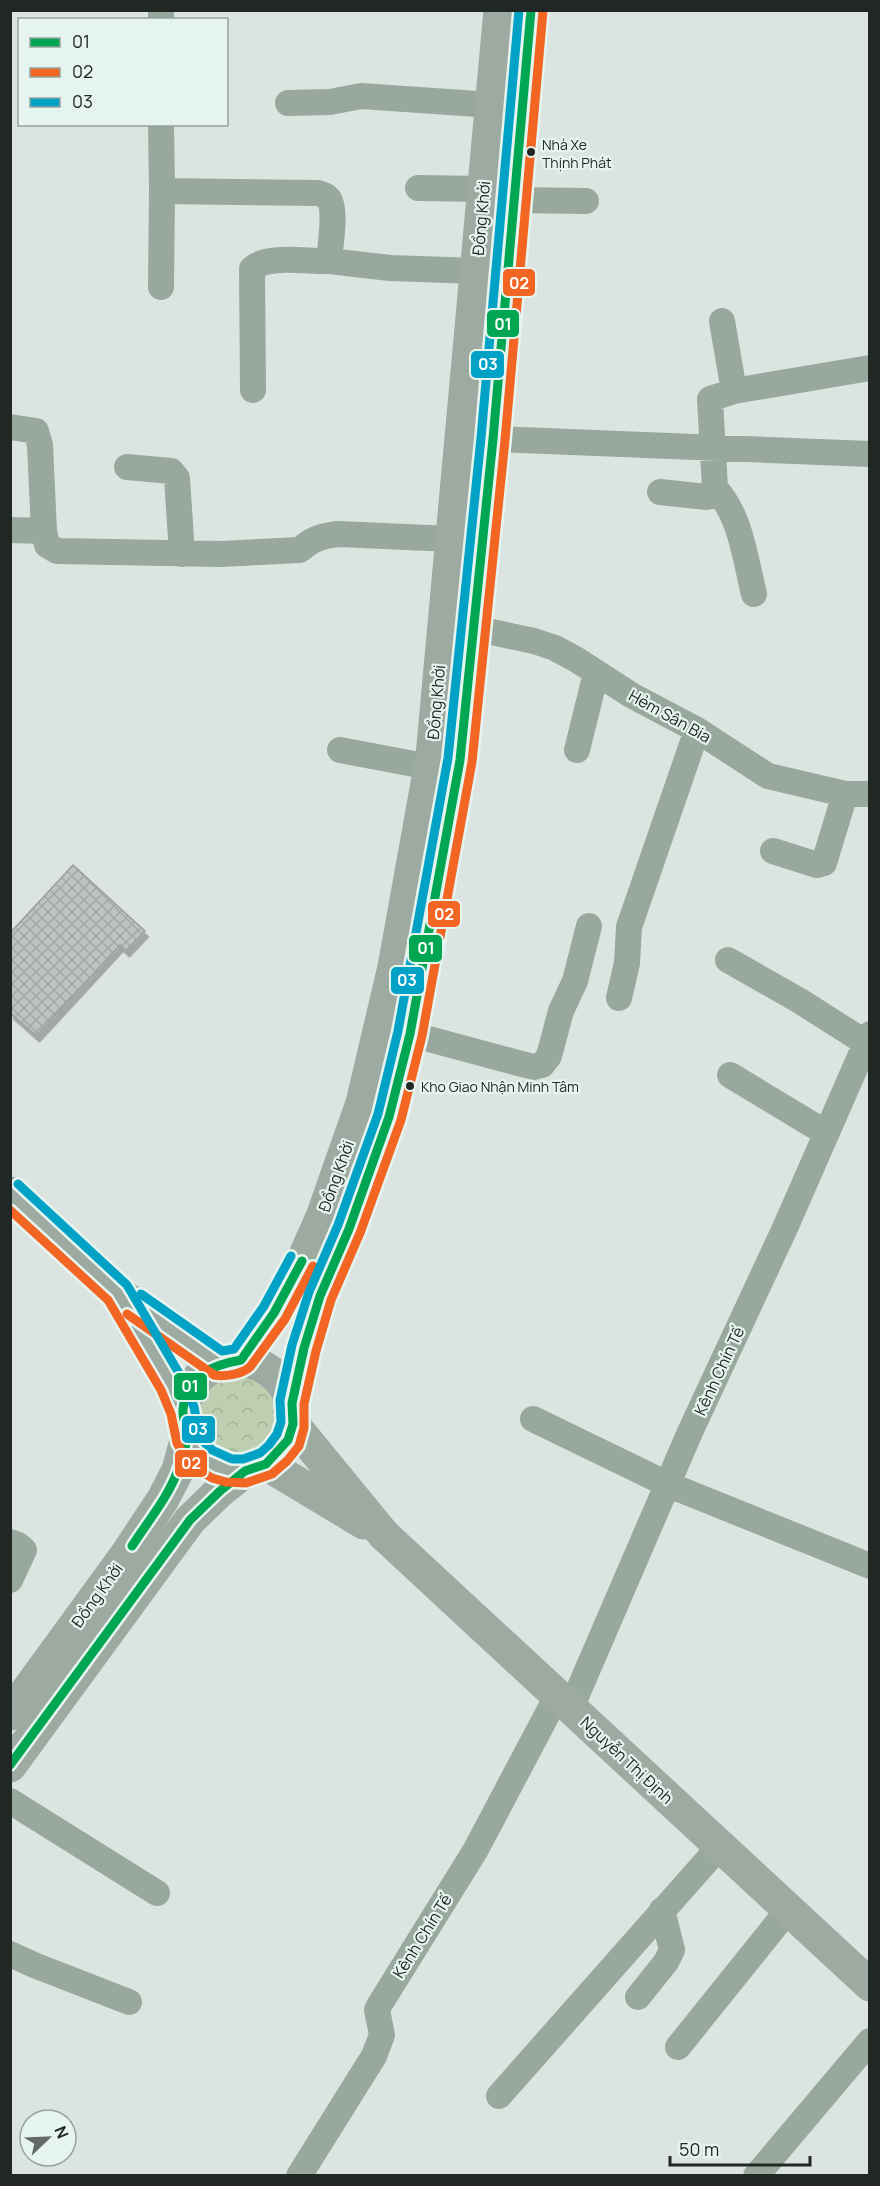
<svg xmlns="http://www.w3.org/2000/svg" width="880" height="2186" viewBox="0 0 880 2186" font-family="Manrope,sans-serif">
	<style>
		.forest { fill: url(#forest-crowns) }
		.building { fill: url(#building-cross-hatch); stroke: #989e9d; stroke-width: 1.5; filter: url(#shadow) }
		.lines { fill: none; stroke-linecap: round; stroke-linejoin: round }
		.minor { stroke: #98a89d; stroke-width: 26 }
		.major { stroke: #9caaa2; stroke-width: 33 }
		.bus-1-casing { stroke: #e6f4f0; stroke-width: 14 }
		.bus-2-casing { stroke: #e6f4f0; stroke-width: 14 }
		.bus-3-casing { stroke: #e6f4f0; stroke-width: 14 }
		.bus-1 { stroke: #00a651; stroke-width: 9 }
		.bus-2 { stroke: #f26522; stroke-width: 9 }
		.bus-3 { stroke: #02a2c6; stroke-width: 9 }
		.bus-dot { fill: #212725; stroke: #e6f4f0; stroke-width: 2 }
		.labels { text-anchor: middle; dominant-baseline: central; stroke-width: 4.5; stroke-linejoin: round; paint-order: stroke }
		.bus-label { font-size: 14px; fill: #212725; stroke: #e6f4f0; text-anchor: start }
		.street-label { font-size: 16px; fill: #212725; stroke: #e6f4f0 }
		.line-badge { stroke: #e6f4f0; stroke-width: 2 }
		.badge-label { font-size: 16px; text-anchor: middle; font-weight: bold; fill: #fff }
	</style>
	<defs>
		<pattern id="forest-crowns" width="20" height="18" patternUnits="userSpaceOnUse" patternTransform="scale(1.5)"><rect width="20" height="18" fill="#bdcfb0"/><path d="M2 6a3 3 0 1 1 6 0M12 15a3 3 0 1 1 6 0" fill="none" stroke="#a2b297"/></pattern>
		<pattern id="building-cross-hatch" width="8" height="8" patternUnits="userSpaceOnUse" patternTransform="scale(1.5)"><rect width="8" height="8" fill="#bdc3c2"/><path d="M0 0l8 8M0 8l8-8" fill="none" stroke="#a2a8a7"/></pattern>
		<filter id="shadow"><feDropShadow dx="3.5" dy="6" stdDeviation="0" flood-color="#0004"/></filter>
	</defs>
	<rect width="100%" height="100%" fill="#dce4e2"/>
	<path class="forest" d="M196 1416a41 41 0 1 1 82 0a41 41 0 1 1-82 0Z"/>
	<path class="building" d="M73,865L145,931L126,951L120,945L36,1036L10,1013V933Z"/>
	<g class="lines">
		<path class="minor" d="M161,20V10
			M288,103L330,102L361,96L492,105
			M161,124L162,191L318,193C324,195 328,196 330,201C336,215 330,246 329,261L390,268L477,271
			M418,188L484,189
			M513,200L586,201
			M161,287L162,191
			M722,321L734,391
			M253,390L252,269C267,254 308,262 329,261
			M10,427L36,431L40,445L44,531L47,545L57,551L220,554L300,550C312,539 321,536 338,534L452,539
			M493,439L870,454
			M127,467L171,471L177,478L182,554
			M715,488C741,516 745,558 754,594
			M660,492L707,497L715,488L710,399L734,391L870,368
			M10,530L44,531
			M473,628L534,641L555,648L577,660L631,695L697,730L768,776L845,794H870
			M340,750L430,767
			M577,750L596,673
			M773,851L817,865L824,863L845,794
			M728,960L800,1001L866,1043
			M619,998L627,963L629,927L697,730
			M410,1034L518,1063L534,1067L542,1065L549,1056L561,1011L575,981L589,926
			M730,1075L826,1133
			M533,1419L669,1485L870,1566
			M10,1542L18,1545L24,1550L10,1580
			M571,1708L690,1432L785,1228L870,1034
			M10,1801L157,1893
			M10,1954L34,1965L129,2002
			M638,1997L666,1962L672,1950L662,1910
			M678,2047L788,1910
			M499,2096L720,1846
			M299,2176L374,2056L382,2035L377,2010L380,2004L475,1851L557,1696
			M756,2176L870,2041"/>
		<path class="major" d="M10,1193L117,1292L219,1364
			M124,1303L172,1385L183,1411
			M241,1360L265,1329L293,1282L322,1217L362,1103L394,967L432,756L500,10
			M183 1416a55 55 0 1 1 110 0a55 55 0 1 1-110 0Z
			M292,1403L304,1348L320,1296L349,1229L389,1117L410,1034L460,760L493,439L531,10
			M293,1424L384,1535L870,1985
			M266,1464L364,1523
			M10,1714L126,1555L163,1499L178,1470L187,1437
			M10,1766L190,1520L220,1491L245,1471"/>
		<defs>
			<path id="bus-1" d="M132,1546C148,1521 170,1495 179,1467C182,1458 187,1446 187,1436C187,1427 182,1418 183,1409C187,1375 212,1365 241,1360L274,1313L302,1261
				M10,1765L190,1520L220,1491L245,1471L266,1464L288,1440L293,1424L292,1403L304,1348L320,1296L349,1229L389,1117L410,1034L460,760L493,439L531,10"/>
			<path id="bus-2" d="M10,1210L108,1300L161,1390L171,1414L177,1443L185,1457L197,1469L212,1478L226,1482L246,1483L272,1474L287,1461L299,1446L304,1428V1404L316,1351L331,1300L360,1233L401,1120L422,1036L472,762L505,440L543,11
				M127,1314L214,1375C225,1377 242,1374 250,1367L285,1319L313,1266"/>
			<path id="bus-3" d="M18,1184L127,1285L183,1380L194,1407L199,1433L204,1442L212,1450L232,1459H243L260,1453L269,1445L277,1434L281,1422L280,1400L292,1345L309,1292L338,1225L378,1114L398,1031L448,758L481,438L519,10
				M141,1294L222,1351L234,1349L264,1306L291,1256"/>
		</defs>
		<use href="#bus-1" class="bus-1-casing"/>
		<use href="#bus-2" class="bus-2-casing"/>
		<use href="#bus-3" class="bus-3-casing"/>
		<use href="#bus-1" class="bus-1"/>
		<use href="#bus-2" class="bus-2"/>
		<use href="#bus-3" class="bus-3"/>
	</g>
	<g class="bus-dot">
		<circle cx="531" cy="152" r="5"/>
		<circle cx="410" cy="1086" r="5"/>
	</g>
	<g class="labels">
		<g class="bus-label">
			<text x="542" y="144">Nhà Xe<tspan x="542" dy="18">Thịnh Phát</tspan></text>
			<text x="421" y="1086">Kho Giao Nhận Minh Tâm</text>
		</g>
		<g class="street-label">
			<text transform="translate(481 218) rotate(-85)">Đồng Khởi</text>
			<text transform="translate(436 702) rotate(-85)">Đồng Khởi</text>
			<text transform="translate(670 716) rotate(29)">Hẻm Sân Bia</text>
			<text transform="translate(336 1176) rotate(-70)">Đồng Khởi</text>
			<text transform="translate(719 1371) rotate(-65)">Kênh Chín Tế</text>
			<text transform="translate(97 1595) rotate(-54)">Đồng Khởi</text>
			<text transform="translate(627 1760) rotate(43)">Nguyễn Thị Định</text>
			<text transform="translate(422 1936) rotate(-58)">Kênh Chín Tế</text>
		</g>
	</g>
	<g class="line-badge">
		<rect x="502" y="268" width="34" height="29" rx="6" fill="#f26522"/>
		<rect x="486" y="309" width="34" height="29" rx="6" fill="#00a651"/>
		<rect x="470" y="350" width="35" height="29" rx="6" fill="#02a2c6"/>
		<rect x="427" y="900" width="34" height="28" rx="6" fill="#f26522"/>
		<rect x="408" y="934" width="35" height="29" rx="6" fill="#00a651"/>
		<rect x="390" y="966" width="35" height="29" rx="6" fill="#02a2c6"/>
		<rect x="173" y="1372" width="35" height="29" rx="6" fill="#00a651"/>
		<rect x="181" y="1415" width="35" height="29" rx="6" fill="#02a2c6"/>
		<rect x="174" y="1449" width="34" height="29" rx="6" fill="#f26522"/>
	</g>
	<g class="badge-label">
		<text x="519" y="289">02</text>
		<text x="503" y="330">01</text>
		<text x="488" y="370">03</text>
		<text x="444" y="920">02</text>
		<text x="426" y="954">01</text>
		<text x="407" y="986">03</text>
		<text x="190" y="1392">01</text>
		<text x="198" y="1435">03</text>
		<text x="191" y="1469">02</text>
	</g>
	<rect width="880" height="2186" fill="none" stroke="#212725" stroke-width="24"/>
	<rect x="18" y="18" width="210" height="108" fill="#e6f4f0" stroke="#97a29f" stroke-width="1.5"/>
	<rect x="30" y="38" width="30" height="9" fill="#00a651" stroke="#97a29f" stroke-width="1.5"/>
	<text x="72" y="48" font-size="18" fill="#212725">01</text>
	<rect x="30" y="68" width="30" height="9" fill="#f26522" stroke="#97a29f" stroke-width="1.5"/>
	<text x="72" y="78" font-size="18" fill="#212725">02</text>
	<rect x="30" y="98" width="30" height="9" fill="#02a2c6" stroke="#97a29f" stroke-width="1.5"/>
	<text x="72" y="108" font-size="18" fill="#212725">03</text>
	<g transform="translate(48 2138) rotate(67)"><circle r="28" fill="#e6f4f0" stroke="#97a29f" stroke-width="1.5"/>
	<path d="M0-4.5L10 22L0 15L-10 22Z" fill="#626967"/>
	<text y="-9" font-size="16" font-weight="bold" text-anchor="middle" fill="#212725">N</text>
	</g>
	<path d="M670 2156v9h140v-9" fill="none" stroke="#212725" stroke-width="3"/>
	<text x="679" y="2156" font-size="18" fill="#212725" stroke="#e6f4f0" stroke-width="4.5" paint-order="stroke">50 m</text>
</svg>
